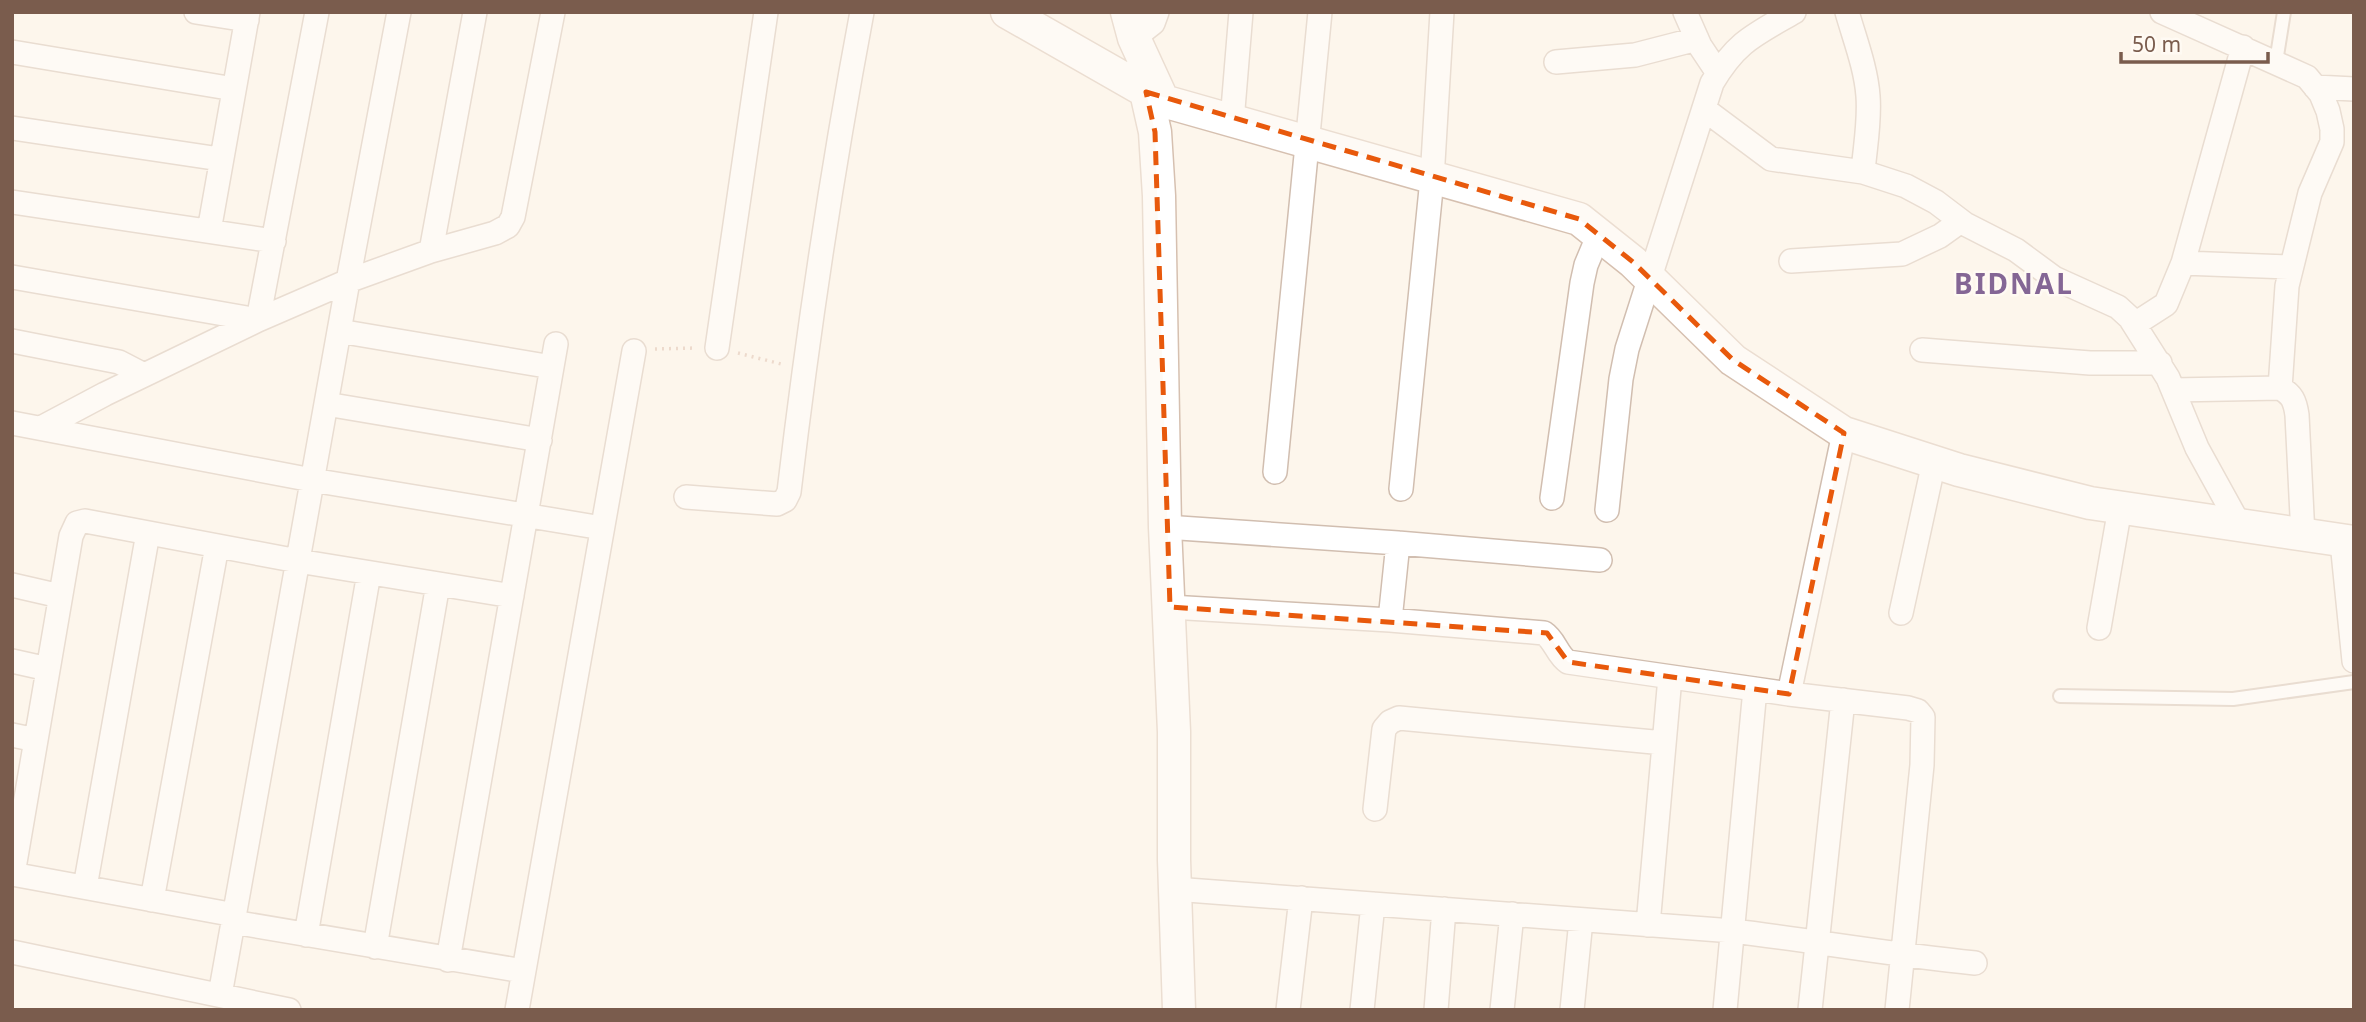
<svg xmlns="http://www.w3.org/2000/svg" width="2366" height="1022" viewBox="0 0 2366 1022" font-family="'Noto Sans',sans-serif">
	<style>
		.lines { fill: none; stroke-linecap: round; stroke-linejoin: round }
		.lane-casing { stroke: #d1beb0; stroke-width: 16 }
		.street-casing { stroke: #d1beb0; stroke-width: 26 }
		.secondary-casing { stroke: #d6c0b0; stroke-width: 35 }
		.path { stroke: #d9b8a5; stroke-width: 3.5; stroke-dasharray: 2 5; stroke-linecap: butt }
		.lane { stroke: #fff; stroke-width: 12 }
		.street { stroke: #fff; stroke-width: 23 }
		.secondary { stroke: #fff; stroke-width: 32 }
		.marked { fill: none; stroke: #e8590c; stroke-width: 5; stroke-dasharray: 14 9; stroke-linejoin: round }
		.labels { text-anchor: middle; dominant-baseline: central; stroke-width: 5; stroke-linejoin: round; paint-order: stroke }
		.district-label { font-size: 28px; font-weight: bold; letter-spacing: 2px; fill: #846695; stroke: #fffaf3 }
	</style>
	<rect width="100%" height="100%" fill="#fdf6ec"/>
	<g class="lines">
		<defs>
			<path id="lane" d="M2276,62L2284,12
				M2060,696L2233,699L2354,682"/>
			<path id="street" d="M196,12L247,20
				M1685,12L1700,46L1718,73
				M1847,12C1855,40 1866,68 1868,96C1870,122 1865,147 1863,172
				M2162,12L2307,77L2321,94L2328,111L2332,129V142L2310,193L2287,286L2280,388
				M1134,38L1153,23L1157,12
				M12,52L234,89
				M1556,62L1635,55L1697,39
				M2315,87L2354,89
				M1704,109L1771,159L1863,172L1906,186L1936,202L1965,224L2016,250L2054,278L2118,307L2130,318L2168,378L2197,448L2240,526
				M1232,121L1241,12
				M12,128L220,159
				M12,202L274,241
				M209,231L248,12
				M431,251L475,12
				M1791,261L1902,254L1940,236L1961,221
				M2183,263L2291,267
				M12,277L258,320L348,281L431,251L495,233L508,226L513,217L553,12
				M2135,324L2166,304L2183,263L2243,47
				M339,331L552,367
				M12,341L119,362L144,375
				M717,348L766,12
				M1922,350L2090,363H2160
				M2173,390L2280,388C2292,394 2295,401 2297,415L2303,536
				M326,404L540,440
				M12,423L312,480L602,528
				M41,428L105,394L258,320L317,12
				M1275,472L1320,12
				M1401,489L1432,179L1442,12
				M686,497L777,504L785,500L789,492C808,331 832,171 862,12
				M1552,498L1582,283L1586,265L1599,234
				M1607,510L1621,379L1627,349L1712,83C1736,42 1754,35 1794,12
				M1165,527L1398,543L1600,560
				M2342,542L2354,661
				M12,585L60,596
				M1170,607L1390,620L1544,633C1555,640 1557,655 1568,662L1755,689
				M1901,613L1934,462
				M1390,620L1398,543
				M2099,628L2120,508
				M12,661L48,669
				M1789,694L1908,708L1918,711L1923,717L1922,765L1897,1010
				M12,735L36,740
				M1375,809L1384,729L1390,722L1399,718L1664,743
				M12,874L235,915
				M13,874L71,536L77,523L85,521L298,561L512,596
				M85,887L148,533
				M1174,889L1733,931C1814,941 1894,955 1975,963
				M152,900L217,546
				M233,922L523,971
				M1648,925L1670,677
				M306,935L369,573
				M375,947L438,584
				M12,952L289,1010
				M448,960L556,344
				M220,995L348,281L399,12
				M517,1010L634,351
				M1288,1010L1301,898
				M1362,1010L1373,904
				M1436,1010L1444,909
				M1502,1010L1512,914
				M1572,1010L1581,920
				M1725,1010L1755,689L1789,694L1844,433
				M1810,1010L1843,700"/>
			<path id="secondary" d="M1007,12L1163,101L1579,219L1633,262L1733,360L1844,433L1959,470L2090,503L2354,542
				M1127,12L1134,38L1163,101
				M1146,92L1155,132L1159,196L1165,527L1174,732V860L1179,1010"/>
		</defs>
		<use href="#lane" class="lane-casing"/>
		<use href="#street" class="street-casing"/>
		<use href="#secondary" class="secondary-casing"/>
		<path class="path" d="M655,349L696,348
			M738,353L785,365"/>
		<use href="#lane" class="lane"/>
		<use href="#street" class="street"/>
		<use href="#secondary" class="secondary"/>
	</g>
	<path d="M0 0H2366V1022H0ZM1146,92L1579,219L1633,262L1733,360L1844,433L1789,694L1568,662L1547,633L1170,607L1155,132Z" fill="#fdf6ec" fill-opacity=".55" fill-rule="evenodd"/>
	<path class="marked" d="M1146,92L1579,219L1633,262L1733,360L1844,433L1789,694L1568,662L1547,633L1170,607L1155,132Z"/>
	<g class="labels">
		<g class="district-label">
			<text x="2014" y="283">BIDNAL</text>
		</g>
	</g>
	<rect width="2366" height="1022" fill="none" stroke="#7a5c4d" stroke-width="28"/>
	<path d="M2121 52v10h147v-10" fill="none" stroke="#7a5c4d" stroke-width="3.5"/>
	<text x="2132" y="52" font-size="21" fill="#7a5c4d" stroke="#fffaf3" stroke-width="5" paint-order="stroke">50 m</text>
</svg>
